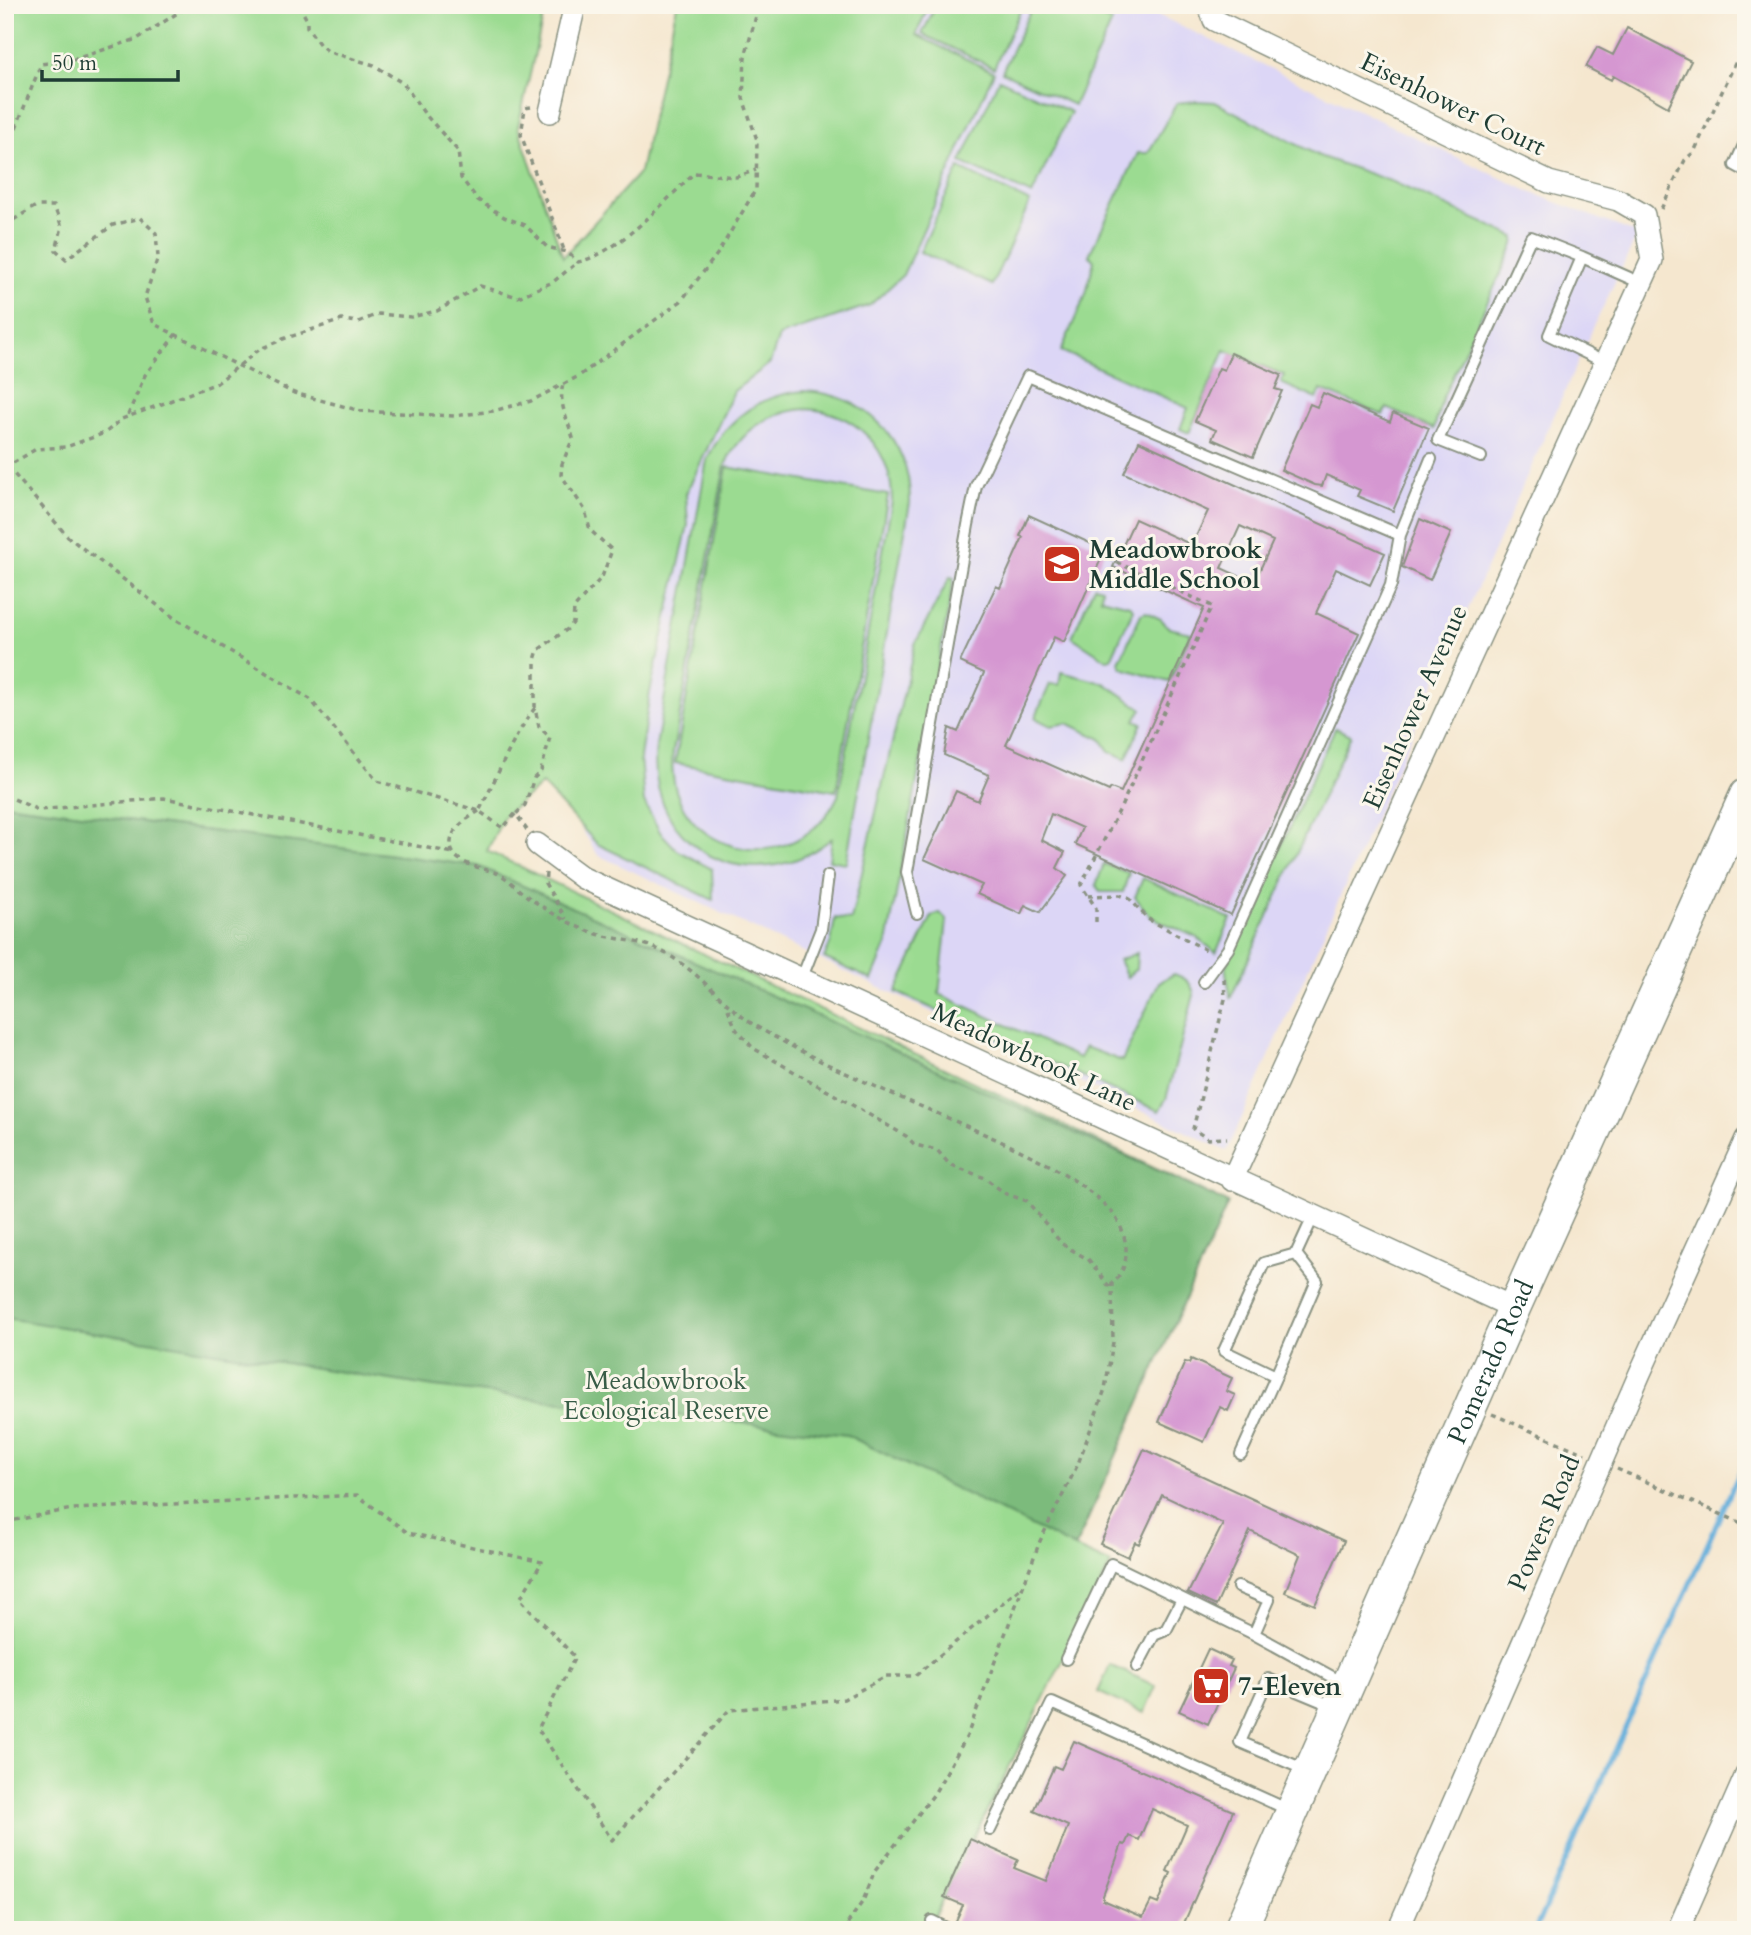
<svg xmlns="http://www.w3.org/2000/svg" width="1751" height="1935" viewBox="0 0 1751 1935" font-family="Cardo,serif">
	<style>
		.built { fill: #dcd6f6 }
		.green { fill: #9bdb91; stroke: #5d8c62; stroke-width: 2; fill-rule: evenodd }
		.forest { fill: #7cbb7b; stroke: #4e7c58; stroke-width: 2 }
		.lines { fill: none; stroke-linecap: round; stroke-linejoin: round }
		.stream { stroke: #62adda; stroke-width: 5 }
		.building { fill: #d597d1; fill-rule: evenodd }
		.lane-casing { stroke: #8a9282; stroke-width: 14 }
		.street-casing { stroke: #8a9282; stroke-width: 24 }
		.primary-casing { stroke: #8a9282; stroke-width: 35 }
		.path { stroke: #8a9282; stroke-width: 3.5; stroke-dasharray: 5 5; stroke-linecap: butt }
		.lane { stroke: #fff; stroke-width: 10 }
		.street { stroke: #fff; stroke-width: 21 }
		.primary { stroke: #fff; stroke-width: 32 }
		.labels { text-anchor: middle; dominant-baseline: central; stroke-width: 6; stroke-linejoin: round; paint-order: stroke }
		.street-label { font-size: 26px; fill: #1f3d34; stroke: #fbf7ec }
		.poi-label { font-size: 26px; font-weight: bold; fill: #1f3d34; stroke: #fbf7ec; text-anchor: start }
		.park-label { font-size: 26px; fill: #385d47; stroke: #fbf7ec }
	</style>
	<rect width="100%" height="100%" fill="#fbf7ec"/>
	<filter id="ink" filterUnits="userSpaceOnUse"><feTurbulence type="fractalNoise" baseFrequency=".0143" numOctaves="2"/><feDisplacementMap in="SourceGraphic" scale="14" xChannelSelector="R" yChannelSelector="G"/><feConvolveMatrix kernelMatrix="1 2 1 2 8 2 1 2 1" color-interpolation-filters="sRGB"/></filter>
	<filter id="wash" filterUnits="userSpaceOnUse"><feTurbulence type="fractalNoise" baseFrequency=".00686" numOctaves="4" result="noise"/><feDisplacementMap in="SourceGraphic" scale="28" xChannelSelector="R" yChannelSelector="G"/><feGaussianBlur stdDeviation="1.57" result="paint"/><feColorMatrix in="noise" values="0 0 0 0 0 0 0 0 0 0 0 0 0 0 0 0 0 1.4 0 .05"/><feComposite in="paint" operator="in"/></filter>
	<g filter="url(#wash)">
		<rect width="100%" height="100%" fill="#f5e7cf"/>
		<path class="built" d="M873,5H1137L1530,192L1638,234L1593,328L1227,1151L598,855L575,819L542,784Z"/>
		<path class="green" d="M5,5H541L545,9L518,127L563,257L640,172L677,5H929L916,35L994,72L903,275L870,305L779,336L770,363L734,391L686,494L688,525L650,692L640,757L644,802L660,832L677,850L712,869L713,900L597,844L542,784L504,816L487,851L1228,1203L1075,1548L1111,1564L932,1921C913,1933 896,1931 875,1923L872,1930H5V963L474,866L5,804Z
			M936,5H1023L994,68L922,34Z
			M1033,5H1076L1112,22L1074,105L1002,72Z
			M999,79L1071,112L1032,195L961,162Z
			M1196,101L1215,102L1319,156L1393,182L1515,237L1514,245L1443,397L1434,429L1387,408L1383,415L1321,390L1317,399L1281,383L1284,375L1225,350L1189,433L1180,429L1188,408L1061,351L1086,294L1094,261L1089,255L1138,153H1148L1177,103Z
			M959,168L1030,202L992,285L920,252Z
			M804,391C866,394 911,440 910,503L846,863L829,860L832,838C753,904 645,850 656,746L707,459C727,418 759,395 804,391ZM805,409C856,411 892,449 892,501L838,796C794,887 662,854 673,752L725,465C741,431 768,412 805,409Z
			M727,467L888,495L836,791L675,763Z
			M950,577L954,578L887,944L872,980L824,958L831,942L835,918L851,920L915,644Z
			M1094,586L1102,588L1101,598L1131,605L1133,610L1111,659L1107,660L1072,637Z
			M1146,612L1161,619L1169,628L1191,633L1169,682L1122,668L1119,662L1141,614Z
			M1061,672L1104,683L1142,709L1135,720L1142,723L1126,759L1109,751L1101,739L1067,723L1051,726L1035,718L1050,684L1059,685Z
			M1335,728L1351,735L1230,999C1231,988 1224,973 1226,966Z
			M1104,864L1129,873L1123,892H1100L1096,885Z
			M1143,878L1231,919L1216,953L1198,938L1151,917L1135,897Z
			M940,913L947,920L939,994L1079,1058L1085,1047L1122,1061L1159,982L1174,974C1186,978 1192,983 1194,995L1166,1099L1159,1111L896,992L932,916Z
			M1137,953L1136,969L1127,977L1119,960Z
			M1110,1665L1156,1686L1144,1713L1098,1692Z"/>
		<path class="forest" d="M5,804L478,866L870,1039L1228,1203L1075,1548L847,1435L434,1387L5,1318Z"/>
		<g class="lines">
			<path class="stream" d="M1535,1930L1746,1458"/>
		</g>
		<g id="blocks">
			<path class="building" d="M1627,28L1691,61L1668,107L1613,76L1611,80L1586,67L1597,47L1613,55Z
				M1231,353L1281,375L1275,389L1282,391L1253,457L1212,439L1216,430L1195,421L1219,368L1224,370Z
				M1323,393L1390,422L1393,413L1429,428L1393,511L1357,496L1360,490L1326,475L1322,486L1315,485L1281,470L1310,404L1317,407Z
				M1139,441L1385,553L1370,585L1336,569L1316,613L1359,633L1231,915L1075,844L1082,828L1051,814L1041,840L1065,852L1057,868L1067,876L1040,912L1025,905L1021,914L977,894L982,885L924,859L956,791L978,801L989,775L944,755L949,728L958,732L984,673L960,662L996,586L1000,588L1023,537L1020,536L1029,515L1105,550L1064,642L1054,637L1006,745L1109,791L1111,788L1121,792L1204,608L1113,567L1135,519L1192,545L1208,511L1124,473ZM1240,526L1273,541L1254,583L1221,568Z
				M1420,519L1451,533L1430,580L1402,567Z
				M1191,1359L1232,1378L1226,1391L1235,1395L1228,1411L1220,1407L1204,1442L1159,1422L1185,1362L1189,1363Z
				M1144,1449L1344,1541L1315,1605L1285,1592L1300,1555L1250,1531L1216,1606L1188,1593L1223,1524L1162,1495L1139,1544L1135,1542L1128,1557L1100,1544Z
				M1208,1649L1232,1660L1229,1666L1234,1668L1208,1724L1179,1711Z
				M1074,1741L1233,1811L1181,1930H971L955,1923L963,1905L944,1897L970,1839L1018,1860L1014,1868L1046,1881L1068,1826L1034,1811L1054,1766L1061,1769ZM1152,1809L1187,1825L1167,1871L1171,1873L1158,1904L1151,1901L1143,1917L1103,1900V1896L1122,1844L1125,1845L1129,1836L1139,1840Z"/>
		</g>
	</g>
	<g filter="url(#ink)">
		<use href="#blocks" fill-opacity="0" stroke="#8a9282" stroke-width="2"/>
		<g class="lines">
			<defs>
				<path id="lane" d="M1746,126L1745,143L1735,165L1746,171
					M1604,362L1549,335L1582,257L1641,283
					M1481,457L1438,440L1531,237L1582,257
					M1400,535L1431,459
					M917,913L907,872L968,525L976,486L1028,376L1400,535L1391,585L1228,949L1204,982
					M801,980L821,929L828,876
					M1296,1254L1317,1281L1276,1376L1224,1351L1264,1263L1296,1254L1313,1217
					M1241,1454L1276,1376
					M1238,1587L1269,1600L1254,1634L1345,1684
					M1066,1659L1111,1564L1254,1634
					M1137,1667L1154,1635L1166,1630L1182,1599
					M1308,1771L1240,1742L1268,1679L1335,1707
					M990,1830L1052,1703L1289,1810
					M932,1921L950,1930"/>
				<path id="street" d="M1209,5L1214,20L1549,182L1618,200L1644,215L1652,260L1232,1180
					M550,112L575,5
					M537,844L583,878L1514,1308
					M1398,1930L1640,1373L1746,1139
					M1678,1930L1746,1775"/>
				<g id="primary">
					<path id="s1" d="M1240,1930L1514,1308L1746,795"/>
				</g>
			</defs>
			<use href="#lane" class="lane-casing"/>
			<use href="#street" class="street-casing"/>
			<use href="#primary" class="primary-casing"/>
			<path class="path" d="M299,5L307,20V27L320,45L329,52L374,65L404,84L424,113L458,151L461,178L478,200L504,217L525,225L547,247L567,252L578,262C619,253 664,202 694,173L736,177L756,170
				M531,107L525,108L521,135L564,250
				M5,156L41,64L72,60L137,39L190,5
				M1661,209L1685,160L1694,152L1746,40
				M5,225L36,206H54L62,227L56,250L66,259L113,225L140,218L156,233L158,257L145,297L154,324L294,393L361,411L454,416L493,411L531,401L579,376L681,301L718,253L756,189L757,140L743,98L745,57L759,5
				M128,415L145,375L176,334
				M8,467L68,537L173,617L310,699L377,781L479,811
				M5,468L36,449L66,447L105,433L122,419L217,383L260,349L283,339L342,320L358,322L379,314L411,317L437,311L480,286L518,297L553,282L578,262
				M5,795L38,810L164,798L454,853
				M479,811C467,819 449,829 451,847C454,866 487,868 499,874C509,879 515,887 524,894C543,908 565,922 588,931C611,940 637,939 659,950C699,969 722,1006 759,1028C827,1068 907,1100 980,1132C1024,1152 1072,1172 1107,1207C1126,1225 1136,1264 1112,1283L1113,1342L1105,1389L1078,1464L1040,1541L967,1736L934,1794L875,1871L863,1901L843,1930
				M515,814L503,828L479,811C497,778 513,736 535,708
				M527,830L516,814L525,805L534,778L541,771L550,737L539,727L535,708V660L538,650L569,628L573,623L574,608L602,577L612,550L590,530L585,510L561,475L562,464L573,438C568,420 558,404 563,384
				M546,873L545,883L566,919
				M1088,896L1120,895L1130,899L1148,919L1208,951
				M1096,922V908L1081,885L1121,807L1212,606L1105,557
				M1224,979L1225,999L1193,1129L1208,1139L1227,1138
				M728,1009L736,1029L753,1048L906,1136L915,1145L937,1150L949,1164L985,1178L1006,1194L1027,1201L1062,1244L1089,1260L1111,1289
				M1492,1414L1585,1454
				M1617,1469L1746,1525
				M5,1522L72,1509L357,1495L408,1533L542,1562L520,1599L575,1657L538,1729L612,1840L729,1710L844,1699L886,1676H915L1024,1585"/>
			<use href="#lane" class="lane"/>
			<use href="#street" class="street"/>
			<use href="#primary" class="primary"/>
		</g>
	</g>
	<defs>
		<symbol id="school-square" viewBox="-11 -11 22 22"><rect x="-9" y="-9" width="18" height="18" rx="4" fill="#c8321e" stroke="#fbf7ec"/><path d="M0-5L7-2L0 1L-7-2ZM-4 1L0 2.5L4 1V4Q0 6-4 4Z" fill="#fff"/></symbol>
		<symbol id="supermarket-square" viewBox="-11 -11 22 22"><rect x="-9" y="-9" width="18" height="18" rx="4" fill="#c8321e" stroke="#fbf7ec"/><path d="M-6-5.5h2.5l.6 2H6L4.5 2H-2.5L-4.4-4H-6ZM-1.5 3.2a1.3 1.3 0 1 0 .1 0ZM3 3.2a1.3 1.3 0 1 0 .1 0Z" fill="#fff"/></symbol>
	</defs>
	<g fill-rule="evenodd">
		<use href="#school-square" x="1040" y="542" width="44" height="44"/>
		<use href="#supermarket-square" x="1189" y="1664" width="44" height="44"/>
	</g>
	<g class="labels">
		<g class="street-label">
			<text transform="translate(1453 104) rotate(26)">Eisenhower Court</text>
			<text transform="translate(1415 707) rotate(-66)">Eisenhower Avenue</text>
			<text transform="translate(1034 1057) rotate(25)">Meadowbrook Lane</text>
			<text stroke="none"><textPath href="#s1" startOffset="621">Pomerado Road</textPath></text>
			<text transform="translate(1544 1523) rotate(-67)">Powers Road</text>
		</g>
		<g class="poi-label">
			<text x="1089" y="549">Meadowbrook<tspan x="1089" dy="30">Middle School</tspan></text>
			<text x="1238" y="1686">7-Eleven</text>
		</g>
		<g class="park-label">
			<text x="666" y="1380">Meadowbrook<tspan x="666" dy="30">Ecological Reserve</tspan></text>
		</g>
	</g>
	<rect width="1751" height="1935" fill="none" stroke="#fbf7ec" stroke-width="28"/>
	<path d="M42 70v10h136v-10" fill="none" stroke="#1f3d34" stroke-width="3.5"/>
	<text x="52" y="70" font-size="21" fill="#1f3d34" stroke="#fbf7ec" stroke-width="5" paint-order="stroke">50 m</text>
</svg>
